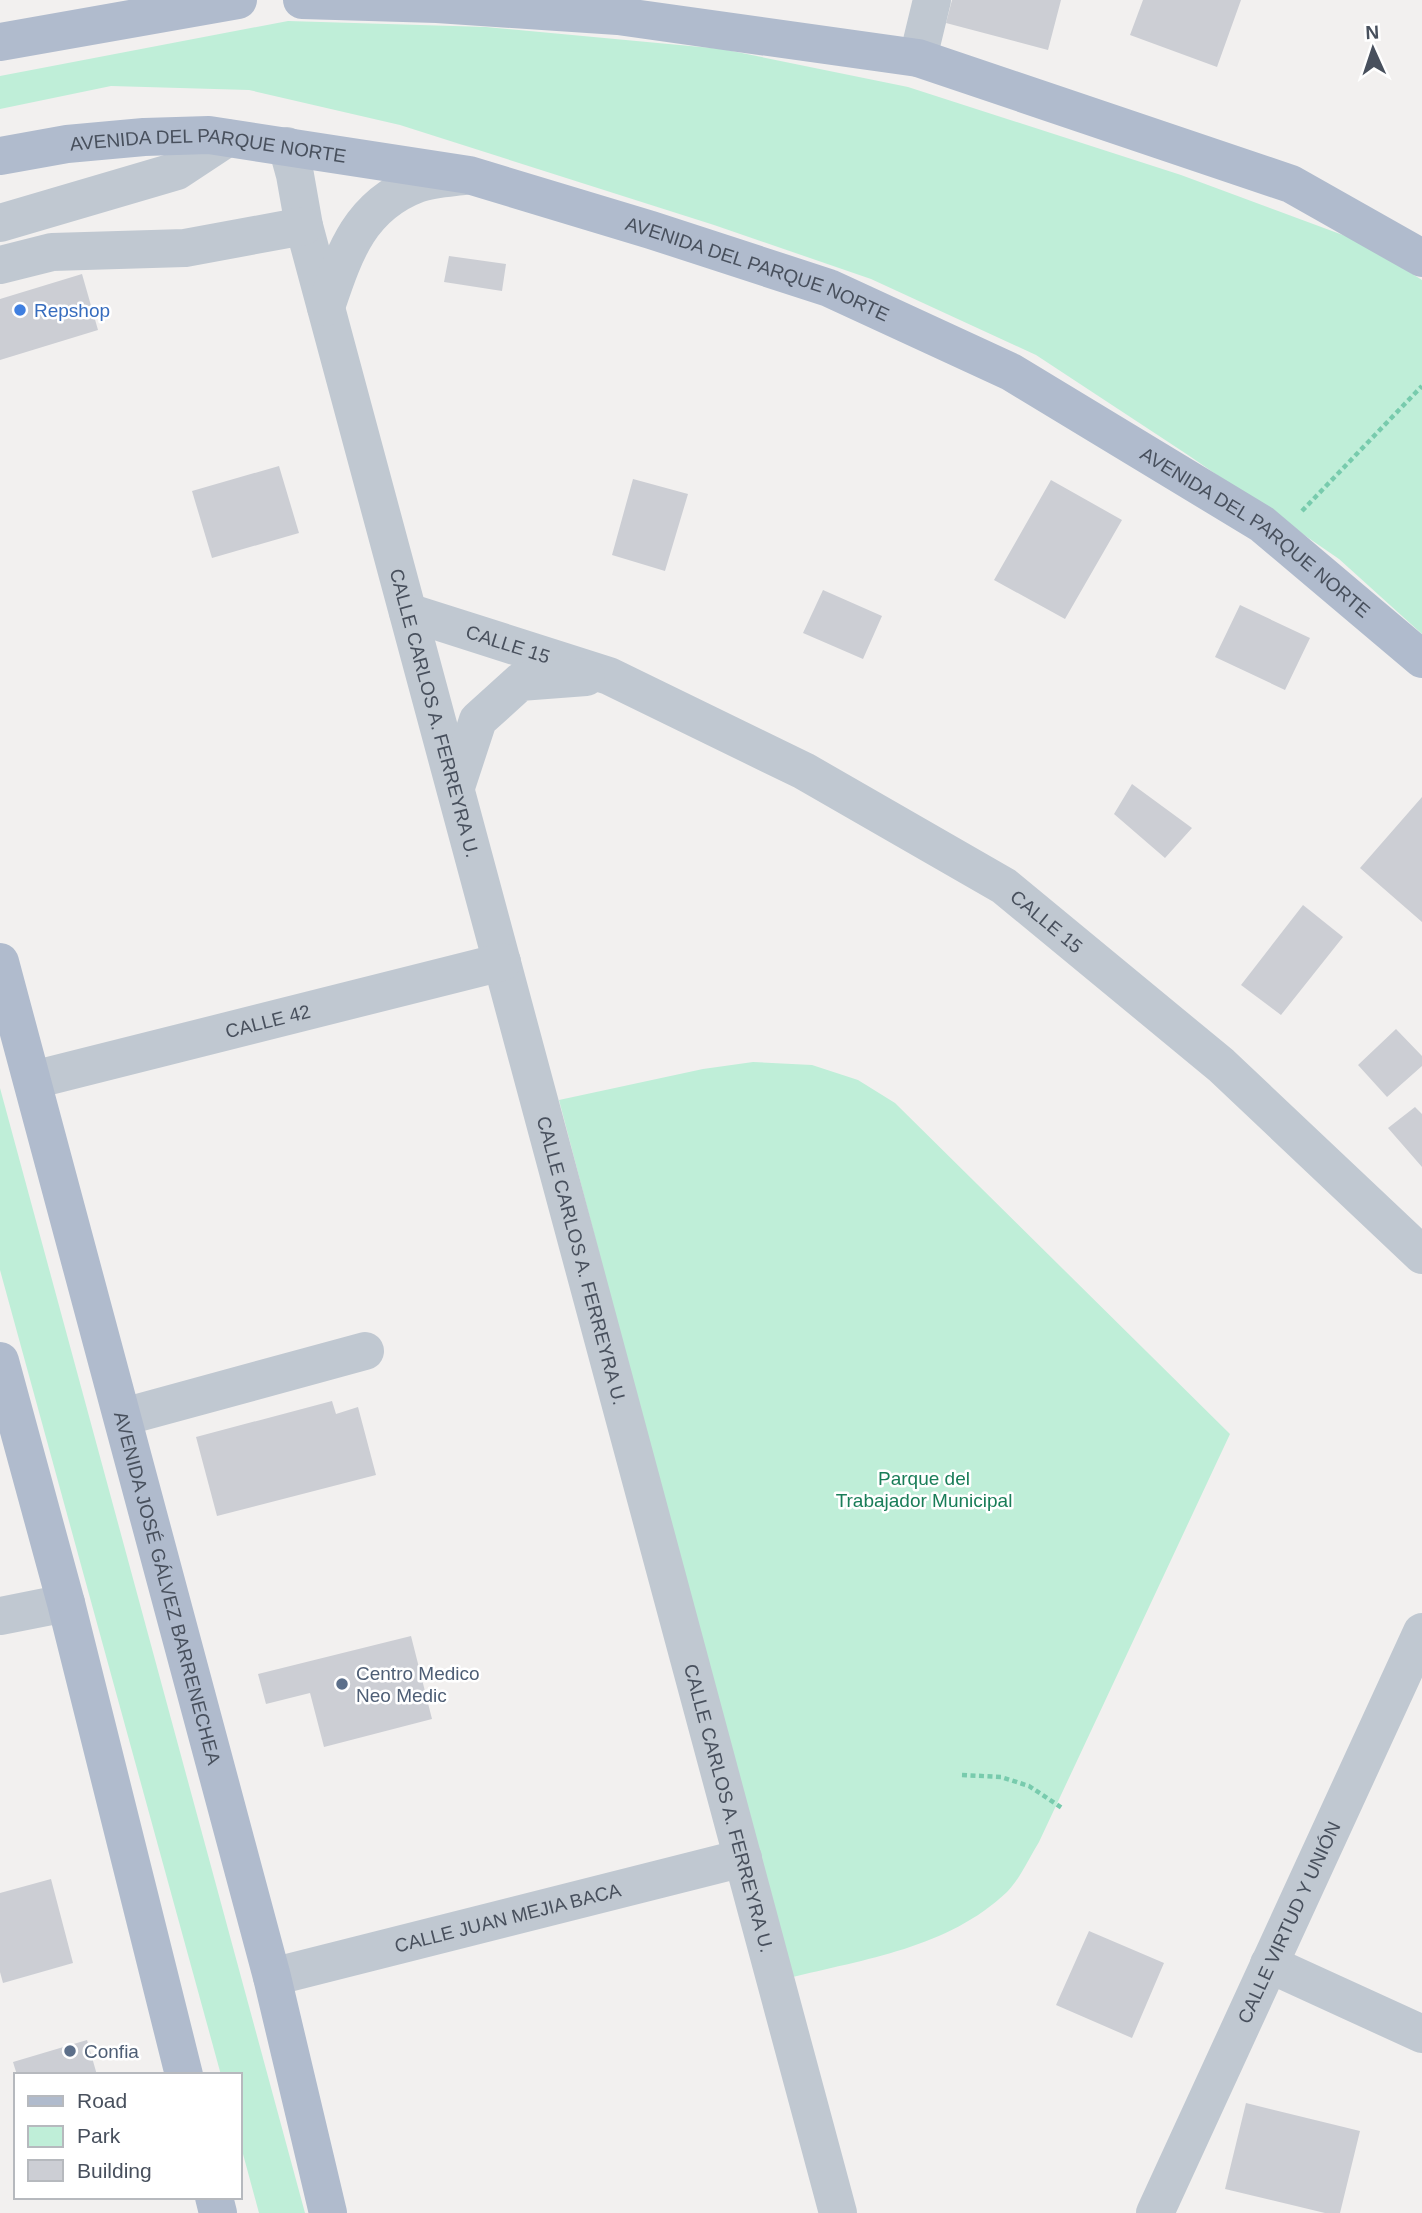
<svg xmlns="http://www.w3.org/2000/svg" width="1422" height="2213" viewBox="0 0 1422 2213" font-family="Helvetica,sans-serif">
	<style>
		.green { fill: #bfeed8 }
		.building { fill: #ccced4 }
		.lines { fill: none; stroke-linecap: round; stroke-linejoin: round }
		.path { stroke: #78cbad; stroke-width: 4.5; stroke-dasharray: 5 3.5; stroke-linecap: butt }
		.minor { stroke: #c0c8d1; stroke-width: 38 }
		.major { stroke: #b0bbcd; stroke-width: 38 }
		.shop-dot { fill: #3f7fe0; stroke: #fff; stroke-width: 2.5 }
		.service-dot { fill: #5c6f8a; stroke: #fff; stroke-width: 2.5 }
		.labels { text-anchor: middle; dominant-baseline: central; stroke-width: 5; stroke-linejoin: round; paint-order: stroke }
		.street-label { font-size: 19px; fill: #48505d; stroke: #fff }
		.shop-label { font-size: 19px; fill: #366cbe; stroke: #fff; text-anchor: start }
		.park-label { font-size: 19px; fill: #197d58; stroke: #fff }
		.service-label { font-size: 19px; fill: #4e5e75; stroke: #fff; text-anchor: start }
	</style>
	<rect width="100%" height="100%" fill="#f2f0ef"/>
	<path class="green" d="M288,21L486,27L722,49L908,87L1181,175L1359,241L1422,280V634L1339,559L1188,455L1036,355L871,279L714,225L400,125L249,90L111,86L0,109V76Z
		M753,1062L812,1065L858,1080L895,1103L1230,1434L1039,1842C1029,1858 1020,1879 1007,1892C948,1948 865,1959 789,1978L559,1100L703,1069Z
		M0,1088L305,2213H259L240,2143V2075H221L0,1270Z"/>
	<path class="building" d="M952,0H1061L1048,50L946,23Z
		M1143,0H1241L1217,67L1130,35Z
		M449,256L506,264L502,291L444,282Z
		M82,274L98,330L0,360V299Z
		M279,466L299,533L212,558L192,491Z
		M633,479L688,494L665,571L612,555Z
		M1051,480L1122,520L1065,619L994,580Z
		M823,590L882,616L863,659L803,633Z
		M1240,605L1310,638L1285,690L1215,657Z
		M1132,784L1192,828L1165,858L1114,814Z
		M1422,797V922L1360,868Z
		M1303,905L1343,937L1281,1015L1241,985Z
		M1396,1029L1422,1056V1066L1387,1097L1358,1065Z
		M1415,1107L1422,1114V1167L1388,1128Z
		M332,1401L336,1414L358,1407L376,1475L217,1516L196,1437Z
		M411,1636L432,1719L324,1747L310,1693L266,1704L258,1674Z
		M51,1879L73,1963L3,1983L0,1972V1893Z
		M1089,1931L1164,1963L1132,2038L1056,2005Z
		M87,2040L97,2075H17L13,2062Z
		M1246,2103L1360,2131L1340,2213H1325L1225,2189Z"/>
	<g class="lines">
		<path class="path" d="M1302,511L1422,386
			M962,1775L1001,1777L1029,1786L1062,1808"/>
		<g class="minor">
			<path d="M918,58L932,0"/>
			<path id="s1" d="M287,146L295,175L304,226L838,2213"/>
			<path d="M0,223L177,171L227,138"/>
			<path d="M0,265L52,252L185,248L304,226"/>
			<path d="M326,307C344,254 359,206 417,184C431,179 449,178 465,176"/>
			<path id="s2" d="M408,612L609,676L804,771L1004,886L1221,1065L1422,1255"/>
			<path d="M456,787L478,720L520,682L586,677"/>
			<path id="s3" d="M33,1080L502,962"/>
			<path d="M123,1417L365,1351"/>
			<path d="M0,1616L66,1603"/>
			<path d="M1269,1964L1422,2034"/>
			<path id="s4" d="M272,1977L743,1858"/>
			<path id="s5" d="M1155,2213L1422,1632"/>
		</g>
		<g class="major">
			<path d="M302,0L437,4L618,16L918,58L1291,184L1422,258"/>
			<path d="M0,42L238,0"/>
			<path id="s6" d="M0,156L67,144L144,137L209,135L469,175L651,230L829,288L1011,372L1262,524L1422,659"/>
			<path id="s7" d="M0,962L272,1977L328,2213"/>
			<path d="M0,1361L66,1603L184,2075"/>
			<path d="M214,2197L218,2213"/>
		</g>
	</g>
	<circle class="shop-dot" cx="20" cy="310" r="7"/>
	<g class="service-dot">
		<circle cx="342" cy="1684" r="7"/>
		<circle cx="70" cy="2051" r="7"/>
	</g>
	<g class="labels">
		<g class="street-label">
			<text stroke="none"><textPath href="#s6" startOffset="210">AVENIDA DEL PARQUE NORTE</textPath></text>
			<text stroke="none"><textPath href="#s6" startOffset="777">AVENIDA DEL PARQUE NORTE</textPath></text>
			<text stroke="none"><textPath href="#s6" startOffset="1344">AVENIDA DEL PARQUE NORTE</textPath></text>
			<text stroke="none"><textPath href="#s2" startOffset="105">CALLE 15</textPath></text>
			<text stroke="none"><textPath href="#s1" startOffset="586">CALLE CARLOS A. FERREYRA U.</textPath></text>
			<text stroke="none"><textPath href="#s2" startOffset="714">CALLE 15</textPath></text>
			<text stroke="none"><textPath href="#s3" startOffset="242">CALLE 42</textPath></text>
			<text stroke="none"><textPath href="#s1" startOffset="1153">CALLE CARLOS A. FERREYRA U.</textPath></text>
			<text stroke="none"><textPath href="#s7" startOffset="648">AVENIDA JOSÉ GÁLVEZ BARRENECHEA</textPath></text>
			<text stroke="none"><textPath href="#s1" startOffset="1720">CALLE CARLOS A. FERREYRA U.</textPath></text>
			<text stroke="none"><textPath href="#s4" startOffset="243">CALLE JUAN MEJIA BACA</textPath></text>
			<text stroke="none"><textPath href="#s5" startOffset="320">CALLE VIRTUD Y UNIÓN</textPath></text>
		</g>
		<g class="shop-label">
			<text x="34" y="310">Repshop</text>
		</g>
		<g class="park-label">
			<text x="924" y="1478">Parque del<tspan x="924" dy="22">Trabajador Municipal</tspan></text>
		</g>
		<g class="service-label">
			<text x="356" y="1673">Centro Medico<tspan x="356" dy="22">Neo Medic</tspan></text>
			<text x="84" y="2051">Confia</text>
		</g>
	</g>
	<rect x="14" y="2073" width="228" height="126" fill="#ffffff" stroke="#b6b9be" stroke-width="2"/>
	<rect x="28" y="2096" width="35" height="10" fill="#b0bbcd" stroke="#b6b9be" stroke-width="2"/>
	<text x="77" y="2108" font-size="21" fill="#48505d">Road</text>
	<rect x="28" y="2126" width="35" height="21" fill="#bfeed8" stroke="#b6b9be" stroke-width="2"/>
	<text x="77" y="2143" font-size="21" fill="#48505d">Park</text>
	<rect x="28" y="2160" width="35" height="21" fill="#ccced4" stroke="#b6b9be" stroke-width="2"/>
	<text x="77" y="2178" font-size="21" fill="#48505d">Building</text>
	<g transform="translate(1373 49) rotate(357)" stroke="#ffffff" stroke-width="5" paint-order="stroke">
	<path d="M0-5L12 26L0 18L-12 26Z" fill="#48505d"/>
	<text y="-10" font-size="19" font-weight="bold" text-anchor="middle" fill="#48505d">N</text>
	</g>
</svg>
